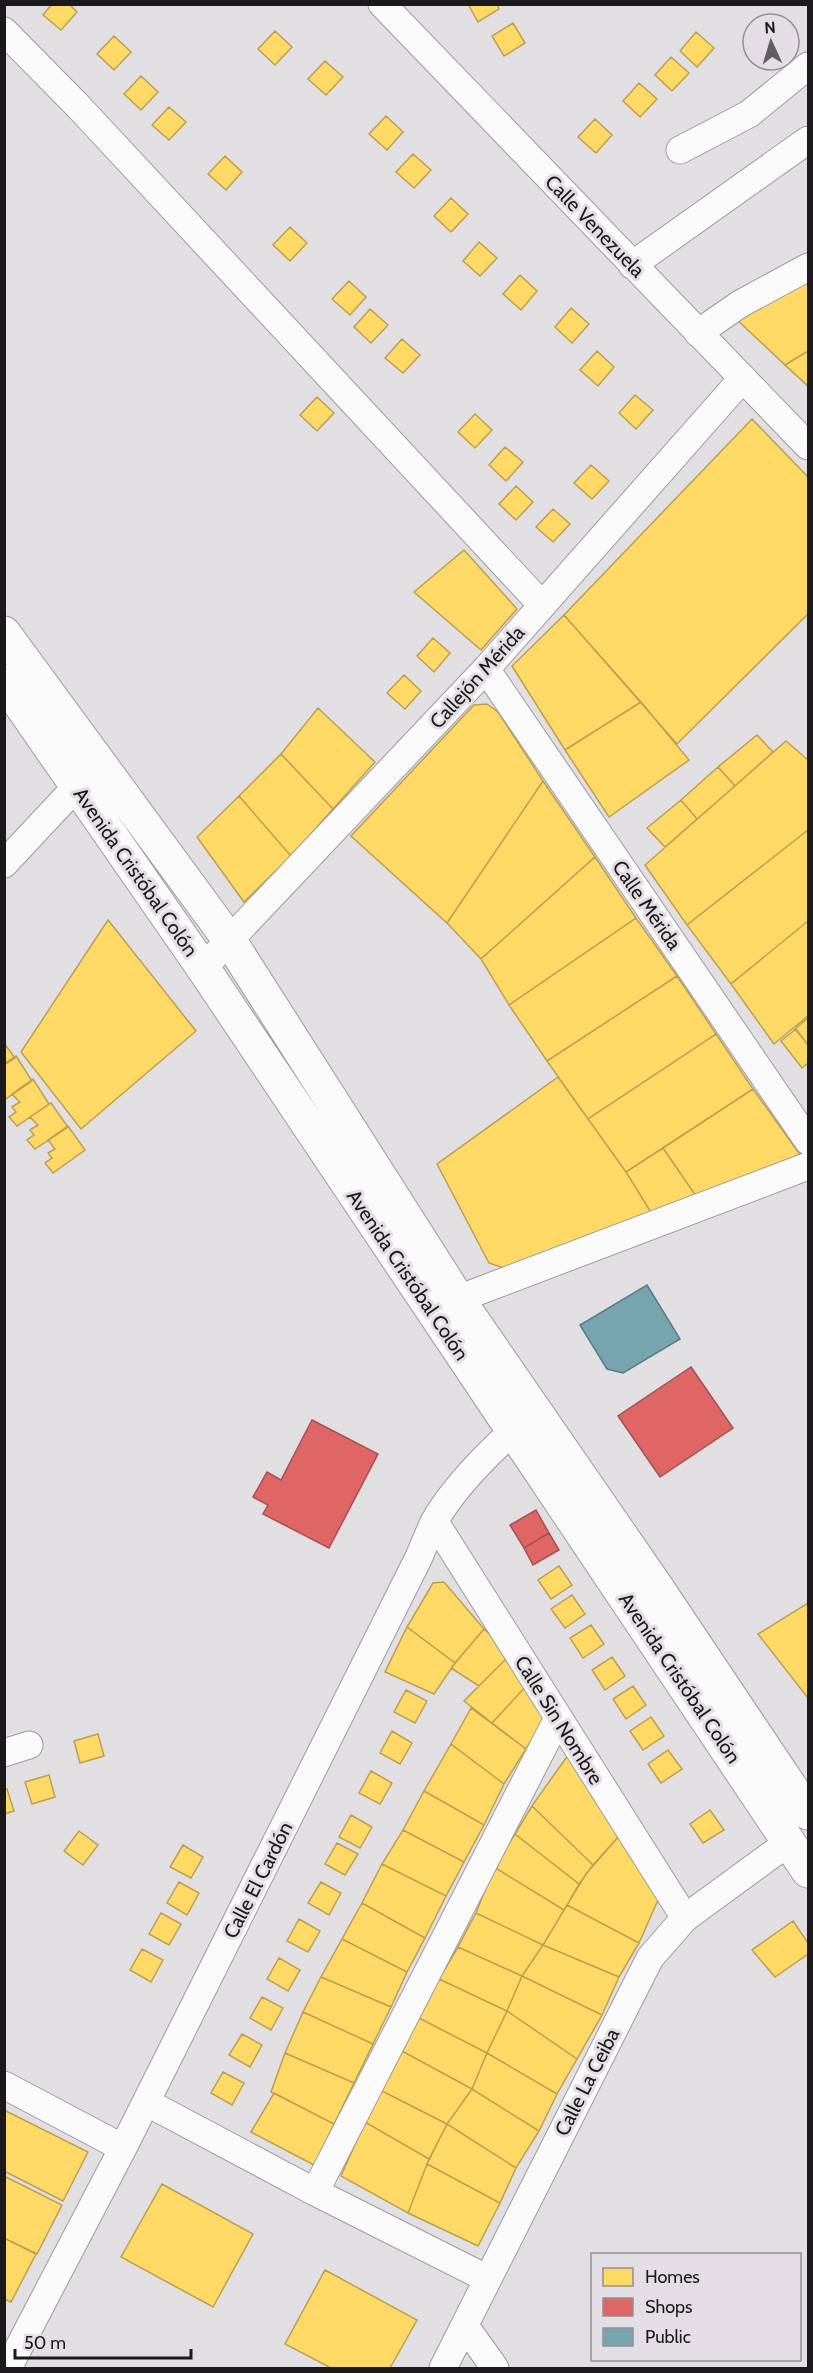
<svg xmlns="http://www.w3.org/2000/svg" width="813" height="2373" viewBox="0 0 813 2373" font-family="Cabin,sans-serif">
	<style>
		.homes { fill: #ffd966; stroke: #bb9f50; stroke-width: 1.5 }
		.shops { fill: #e06666; stroke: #a54f50; stroke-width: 1.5 }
		.public { fill: #76a5af; stroke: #5b7b83; stroke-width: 1.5 }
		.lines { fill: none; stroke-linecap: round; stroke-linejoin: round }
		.street-casing { stroke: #9d9b9d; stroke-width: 29 }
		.secondary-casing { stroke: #9d9b9d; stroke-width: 35 }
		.street { stroke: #fbfafb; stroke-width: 27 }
		.secondary { stroke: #fbfafb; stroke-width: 33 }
		.labels { text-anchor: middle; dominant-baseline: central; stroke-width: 6; stroke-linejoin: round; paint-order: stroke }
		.street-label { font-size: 20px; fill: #1b191b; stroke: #e3dee4 }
	</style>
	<rect width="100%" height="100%" fill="#e2dfe3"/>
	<path class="homes" d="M52,4H69L77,12L61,30L43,15Z
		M468,4H497L499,9L478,22Z
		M513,23L525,43L504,56L492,36Z
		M275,31L292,47L275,65L258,49Z
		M696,32L714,48L697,67L680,51Z
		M114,36L131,52L114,70L97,54Z
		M671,57L689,73L672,91L655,75Z
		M325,61L343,77L326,95L308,79Z
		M141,76L158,92L141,110L124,94Z
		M639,83L657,99L640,117L623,101Z
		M169,107L186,122L169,140L152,125Z
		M386,116L403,132L387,150L369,134Z
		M595,119L612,135L596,153L578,137Z
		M413,154L431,170L414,188L396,172Z
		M225,156L242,172L226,190L208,174Z
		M451,198L468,214L451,232L434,216Z
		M290,227L307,243L290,261L273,245Z
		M479,242L497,258L480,276L463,261Z
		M808,273V351L785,365L732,315Z
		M520,275L537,291L521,310L503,294Z
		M349,281L366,297L350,315L332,299Z
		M571,308L589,324L572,343L555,327Z
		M370,309L388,325L371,343L354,327Z
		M402,339L420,355L403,373L385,358Z
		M597,351L614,367L598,386L580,370Z
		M808,351V386L785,365Z
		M635,395L653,410L636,429L619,413Z
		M317,397L334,413L317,431L300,415Z
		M475,414L492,430L475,448L458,432Z
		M752,419L808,477V614L677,744L564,615Z
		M505,447L523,462L506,481L489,465Z
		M591,465L609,481L592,499L574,483Z
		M516,486L533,502L516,520L499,504Z
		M553,509L570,524L553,542L536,527Z
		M464,550L517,609L481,650L414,592Z
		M564,615L641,702L565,750L512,666Z
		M433,638L450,653L434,672L417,656Z
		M404,675L421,691L405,709L387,693Z
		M641,702L689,760L609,817L565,750Z
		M487,704L498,712L543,781L447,923L351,836L474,705Z
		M318,708L375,762L333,809L281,754Z
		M757,735L773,752L735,786L718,767Z
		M786,741L808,760V830L687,925L645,865Z
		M281,754L333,809L291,856L239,796Z
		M718,767L735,786L697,819L681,800Z
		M543,781L595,857L481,959L447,923Z
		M239,796L291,856L244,902L197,837Z
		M681,800L697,819L665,847L647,828Z
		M808,830V921L731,984L687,925Z
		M595,857L636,918L509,1005L481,959Z
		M636,918L677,976L547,1061L509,1005Z
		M108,920L196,1031L81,1129L21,1052Z
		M808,921V1016L774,1044L731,984Z
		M677,976L716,1034L588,1119L547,1061Z
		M808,1018V1045L795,1029Z
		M796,1029L808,1045V1063L802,1068L781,1041Z
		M716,1034L753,1089L626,1172L588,1119Z
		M4,1043L15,1058L4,1065Z
		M16,1056L32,1081L4,1100V1064Z
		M558,1077L626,1172L652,1214L507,1269L489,1263L437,1164Z
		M33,1079L49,1104L17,1126L9,1117L16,1112L12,1107L20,1102L12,1094Z
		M753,1089L801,1156L698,1199L663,1148Z
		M51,1103L68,1127L35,1149L27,1140L34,1135L30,1130L38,1125L30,1117Z
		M68,1126L85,1150L53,1173L45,1163L52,1158L48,1153L55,1149L48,1140Z
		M663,1148L698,1199L652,1214L626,1172Z
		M559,1566L572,1585L551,1599L538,1580Z
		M444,1582L484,1629L455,1663L407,1627L433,1583Z
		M572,1595L585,1614L565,1628L551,1609Z
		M808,1603V1698L758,1634Z
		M591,1625L604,1644L583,1658L570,1638Z
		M407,1627L455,1663L434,1694L385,1672Z
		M484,1629L511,1654L479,1686L451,1668Z
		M511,1654L529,1683L492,1723L464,1701Z
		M612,1657L625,1676L605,1690L592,1670Z
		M529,1683L549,1713L526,1749L492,1723Z
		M633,1686L646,1705L626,1719L613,1699Z
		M406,1690L427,1701L415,1723L394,1712Z
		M471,1708L526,1749L504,1784L451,1744Z
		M651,1717L664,1736L643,1750L630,1731Z
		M392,1731L412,1743L400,1764L380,1753Z
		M98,1734L104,1756L80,1763L74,1741Z
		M451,1744L504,1784L484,1825L424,1791Z
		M668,1750L682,1769L661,1783L648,1764Z
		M568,1755L619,1836L593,1865L532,1806Z
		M371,1771L392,1783L380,1804L359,1793Z
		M49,1775L55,1797L32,1804L25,1782Z
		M4,1789H7L14,1811L4,1814Z
		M424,1791L484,1825L464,1862L403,1830Z
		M532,1806L593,1865L579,1884L515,1834Z
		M710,1810L724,1830L703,1843L690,1824Z
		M351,1815L372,1827L360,1848L339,1837Z
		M403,1830L464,1862L446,1896L382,1864Z
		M79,1831L98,1845L83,1865L64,1851Z
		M515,1834L579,1884L564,1910L494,1867Z
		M619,1836L658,1900L639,1943L567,1905L586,1874Z
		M337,1843L358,1854L345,1875L325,1864Z
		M183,1845L203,1857L191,1878L170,1867Z
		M382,1864L446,1896L425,1938L362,1903Z
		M494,1867L564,1910L543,1945L476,1913Z
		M179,1882L199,1893L187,1915L167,1903Z
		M321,1882L341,1893L329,1915L308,1903Z
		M362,1903L425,1938L407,1972L342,1939Z
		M567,1905L639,1943L619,1977L543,1945Z
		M161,1913L181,1924L169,1945L149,1934Z
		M476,1913L543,1945L522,1976L458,1947Z
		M299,1919L320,1931L308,1952L287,1941Z
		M793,1921L808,1943V1954L775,1977L752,1950Z
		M342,1939L407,1972L391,2007L321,1977Z
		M543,1945L619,1977L602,2015L522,1976Z
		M458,1947L522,1976L507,2011L439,1979Z
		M142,1949L163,1960L151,1982L130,1970Z
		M279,1958L300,1970L288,1991L267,1979Z
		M522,1976L602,2015L577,2059L507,2011Z
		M321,1977L391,2007L373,2044L303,2012Z
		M439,1979L507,2011L487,2053L417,2017Z
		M262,1997L283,2008L271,2030L250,2018Z
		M507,2011L577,2059L557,2094L487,2053Z
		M303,2012L373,2044L354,2083L285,2053Z
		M417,2017L487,2053L472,2089L402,2051Z
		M242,2034L262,2045L250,2067L229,2055Z
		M402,2051L472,2089L447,2124L382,2091Z
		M285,2053L354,2083L334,2124L271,2092Z
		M487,2053L557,2094L539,2131L472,2089Z
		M223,2072L244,2083L232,2105L211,2093Z
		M472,2089L539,2131L516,2168L447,2124Z
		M382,2091L447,2124L429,2159L365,2122Z
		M274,2093L334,2124L314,2165L251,2132Z
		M4,2110L88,2152L63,2201L4,2171Z
		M365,2122L429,2159L408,2213L341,2176Z
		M447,2124L516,2168L500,2203L427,2164Z
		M427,2164L500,2203L478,2246L408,2213Z
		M4,2176L62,2205L37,2254L4,2238Z
		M162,2184L253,2234L213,2307L121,2257Z
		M4,2238L36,2254L11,2302L4,2299Z
		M325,2270L417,2320L390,2368H331L285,2344Z"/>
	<path class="shops" d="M691,1367L733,1428L660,1477L618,1416Z
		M312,1420L378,1454L329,1548L263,1514L268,1505L253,1497L267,1472L281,1480Z
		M536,1510L549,1533L524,1548L510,1525Z
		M549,1533L559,1550L533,1565L524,1548Z"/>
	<path class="public" d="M647,1285L680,1339L623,1373L607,1369L580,1325Z"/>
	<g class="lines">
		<defs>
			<path id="street" d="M382,4L808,446
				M4,31L78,106L542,605
				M680,150L749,114L808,66
				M632,265L808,140
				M698,333L740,304L808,267
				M486,669L808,1141
				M4,864L76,787
				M203,968L486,669L743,378
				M458,1299L808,1166
				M435,1522L685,1918
				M4,1753L29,1745
				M4,2085L123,2148
				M146,2102L315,2192L488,2279
				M315,2192L558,1718
				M465,2326L495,2368
				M8,2368L123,2148L419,1557C424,1545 429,1533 434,1522C453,1488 497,1442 529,1419
				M443,2368L650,1958L685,1918L789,1842"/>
			<path id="secondary" d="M4,633L230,941L458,1299L656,1586L808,1813
				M4,681L203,968L808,1871"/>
		</defs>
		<use href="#street" class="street-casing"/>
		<use href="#secondary" class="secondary-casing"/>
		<use href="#street" class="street"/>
		<use href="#secondary" class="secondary"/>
	</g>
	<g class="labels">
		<g class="street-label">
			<text transform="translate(595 226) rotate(46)">Calle Venezuela</text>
			<text transform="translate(477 677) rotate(-48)">Callejón Mérida</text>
			<text transform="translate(136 872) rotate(55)">Avenida Cristóbal Colón</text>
			<text transform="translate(647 905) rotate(55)">Calle Mérida</text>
			<text transform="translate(408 1275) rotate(56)">Avenida Cristóbal Colón</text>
			<text transform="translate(680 1678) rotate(56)">Avenida Cristóbal Colón</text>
			<text transform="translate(559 1720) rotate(58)">Calle Sin Nombre</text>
			<text transform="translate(258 1880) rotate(-63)">Calle El Cardón</text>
			<text transform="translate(587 2082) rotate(-63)">Calle La Ceiba</text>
		</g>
	</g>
	<rect width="813" height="2373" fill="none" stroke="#1b191b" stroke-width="12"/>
	<rect x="591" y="2253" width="210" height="108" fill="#e3dee4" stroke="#938f94" stroke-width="1.5"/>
	<rect x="603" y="2268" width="30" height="18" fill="#ffd966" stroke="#938f94" stroke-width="1.5"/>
	<text x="645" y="2283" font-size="18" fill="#1b191b">Homes</text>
	<rect x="603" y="2298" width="30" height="18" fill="#e06666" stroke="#938f94" stroke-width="1.5"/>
	<text x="645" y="2313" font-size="18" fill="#1b191b">Shops</text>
	<rect x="603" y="2328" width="30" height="18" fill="#76a5af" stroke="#938f94" stroke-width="1.5"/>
	<text x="645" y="2343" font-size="18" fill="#1b191b">Public</text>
	<g transform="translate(771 42) rotate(356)"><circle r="28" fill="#e3dee4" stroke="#938f94" stroke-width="1.5"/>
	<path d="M0-4.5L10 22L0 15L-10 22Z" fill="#615e61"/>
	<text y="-9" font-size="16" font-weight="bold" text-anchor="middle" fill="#1b191b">N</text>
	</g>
	<path d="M15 2349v9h176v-9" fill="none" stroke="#1b191b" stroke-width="3"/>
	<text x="24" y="2349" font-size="18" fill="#1b191b" stroke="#e3dee4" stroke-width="4.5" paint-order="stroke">50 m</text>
</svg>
